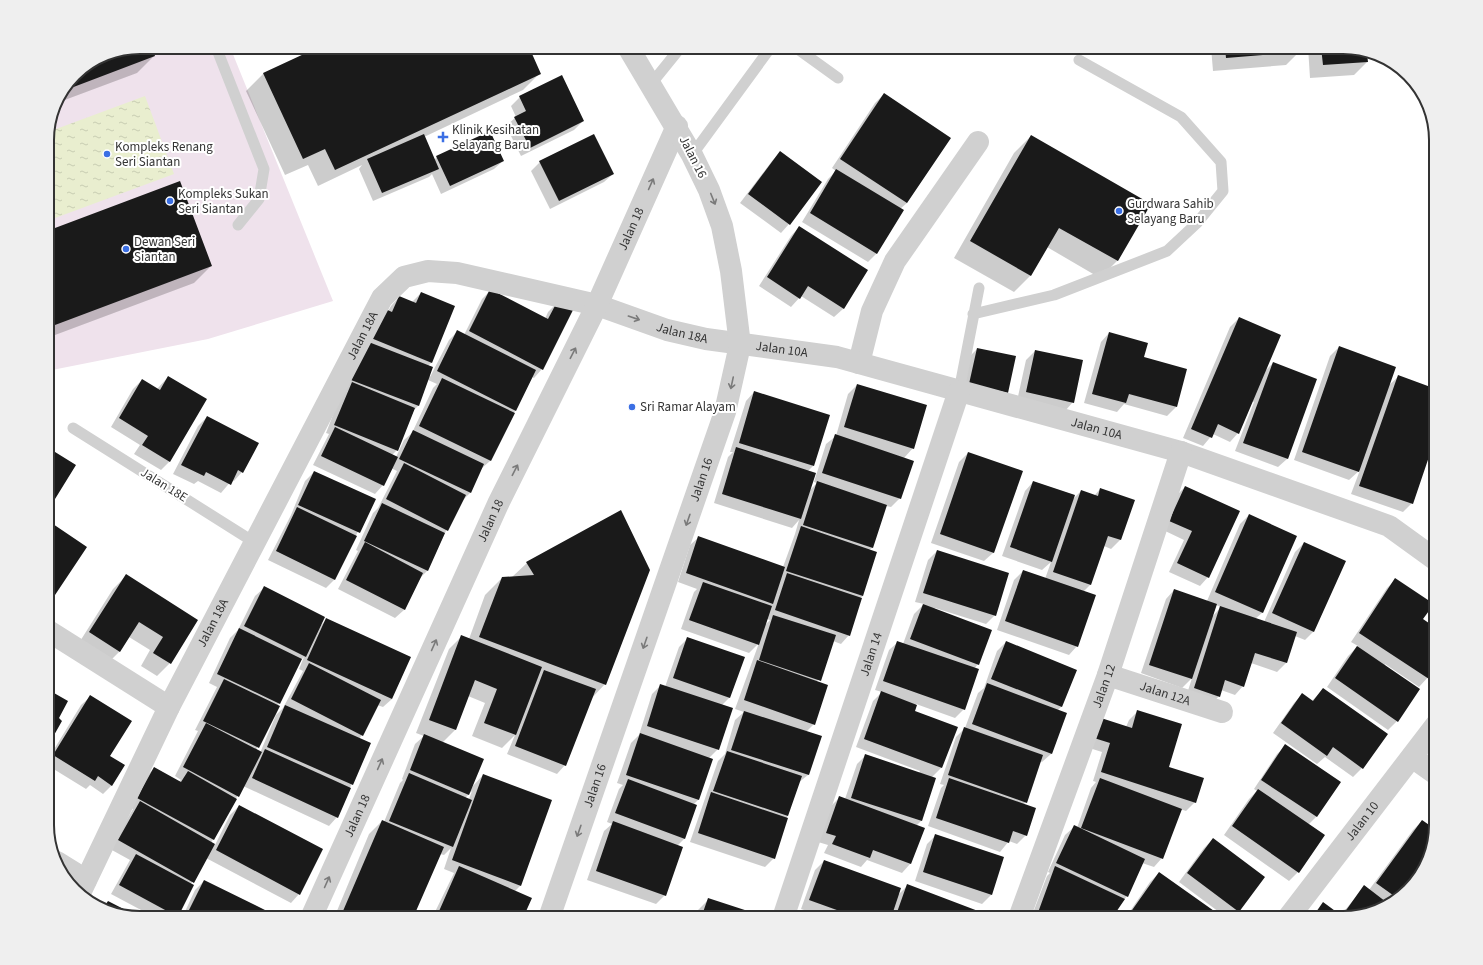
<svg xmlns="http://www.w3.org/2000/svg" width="1483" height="965" viewBox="0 0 1483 965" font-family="'Source Sans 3',sans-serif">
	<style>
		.grass { fill: #efe2ec }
		.water { fill: url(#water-ripples) }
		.shadow { fill: #0003; fill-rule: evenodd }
		.building { fill: #1a1a1a }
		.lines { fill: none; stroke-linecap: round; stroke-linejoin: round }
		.lane { stroke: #d0d0d0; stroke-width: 11 }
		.street { stroke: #d0d0d0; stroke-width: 22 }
		.oneway { stroke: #7a7a7a }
		.poi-dot { fill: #3b6fe4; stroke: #fff; stroke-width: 1.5 }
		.labels { text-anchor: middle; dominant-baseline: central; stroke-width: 4; stroke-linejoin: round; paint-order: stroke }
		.poi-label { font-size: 13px; fill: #333; stroke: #fff; text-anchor: start }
		.street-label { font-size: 13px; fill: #333; stroke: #fff }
		.rim { fill: none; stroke: #333; stroke-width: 2 }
	</style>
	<defs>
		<pattern id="water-ripples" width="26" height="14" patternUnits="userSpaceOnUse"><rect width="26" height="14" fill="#e9eecf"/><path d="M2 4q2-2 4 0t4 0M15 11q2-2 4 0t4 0" fill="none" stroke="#c8cdb2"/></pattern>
	</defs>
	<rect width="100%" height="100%" fill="#fff"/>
	<path class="grass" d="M140,47H230L333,301L208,339L47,371V134L54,104L74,74L104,54Z"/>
	<path class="water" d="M145,96L174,174L47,221L48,132Z"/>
	<path class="shadow" d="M140,47H151L154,56L137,73L54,104L74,74L104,54Z
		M322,47H528L540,73L523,90L424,137L434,160L437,157L503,161L494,169L441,194L432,174L429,177L373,201L359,169L362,165L318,186L308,165L285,175L246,91L263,74Z
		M1211,47H1299V52L1286,65L1213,71Z
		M1308,47H1343L1366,54L1367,62L1354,75L1310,78Z
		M884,94L950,138L907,203L900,209L877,253L868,262L802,222L828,179L836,171L832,168L875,103Z
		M520,97L583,121L574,130L521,156L506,126L516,117L511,106Z
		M1031,136L1149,204L1117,261L1100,278L1047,247L1030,276L1014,292L954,258L1014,153Z
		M780,152L789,224L781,233L740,203L772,161Z
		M540,162L613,174L604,182L550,209L531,171Z
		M799,227L867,271L843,309L834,317L801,296L791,307L759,286L791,236Z
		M47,232L211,266L194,283L47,338Z
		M490,291L545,319L548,312L557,303L542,369L534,378L532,377L490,461L481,469L470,493L462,501L445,533L427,571L420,578L404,610L395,618L338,589L358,551L356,550L373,513L378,508L397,471L391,468L383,485L375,494L313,465L329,434L326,433L343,389L391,306L399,297L412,302L421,293L454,307L431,363L428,366L430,377L449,340L457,332L464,335L482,299ZM428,380L437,384L433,388L412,433L404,440L396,457L392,455L397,450L414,410L418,406Z
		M1239,318L1264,372L1273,363L1287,459L1278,467L1235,451L1254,402L1252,401L1238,433L1230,442L1213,434L1203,446L1183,438L1230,327Z
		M1109,333L1176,407L1167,416L1124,404L1117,412L1084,403L1101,342Z
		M1339,347L1388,386L1398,377L1412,503L1403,512L1351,494L1360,470L1349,480L1294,460L1330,356Z
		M977,349L1015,357L961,393L968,358Z
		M1035,351L1073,402L1065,411L1017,401L1026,360Z
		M168,377L170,461L161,470L134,454L140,445L111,427L133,389L142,380L157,389Z
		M857,385L913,448L904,458L900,498L891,507L886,506L872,548L869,550L863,596L860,598L849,635L841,644L833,641L817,682L814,724L806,732L820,737L808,775L798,783L774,858L765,867L690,842L718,761L725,754L735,720L744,712L735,709L759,643L749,653L681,629L694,592L697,589L678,582L690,545L699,537L783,567L795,534L799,520L792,528L714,503L728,457L733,452H730L746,401L754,392L813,466L808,471L809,491L817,483L814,482L826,444L836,436L848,394ZM767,619L770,620L764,626Z
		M207,417L242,472L234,481L232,480L221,493L198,481L194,484L173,474L198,426Z
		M968,453L1021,471L993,553L984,561L931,543L959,462Z
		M314,472L374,499L334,580L326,588L268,560L291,515L305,481Z
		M1033,482L1072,500L1081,491L1094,496L1100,489L1133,501L1120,540L1111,549L1104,546L1090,585L1083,592L1077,646L1069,655L997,630L1014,580L1023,571L1045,579L1051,562L1042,570L1002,556L1025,491Z
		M1185,487L1208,577L1200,586L1169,572L1184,540L1161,529L1177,495Z
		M1249,515L1295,536L1262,613L1255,619L1264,622L1295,552L1304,543L1313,632L1305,640L1295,636L1286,663L1277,672L1251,663L1243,686L1235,695L1221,690L1219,696L1211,705L1186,697L1192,678L1182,688L1141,673L1166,599L1174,590L1207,601L1240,524ZM1216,605L1221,607L1212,617Z
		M937,551L995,615L986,624L935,608L934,610L978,664L974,669L964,709L955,718L916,704L913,712L941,768L932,777L935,778L921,821L916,826L924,828L910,864L902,873L867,860L861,867L824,853L828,845L818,842L831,806L840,797L845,799L857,764L866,755L919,773L920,771L856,747L873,701L882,692L875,690L889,650L898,642L903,644L914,614L924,604L915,602L928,560Z
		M527,563L605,684L591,699L565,765L557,774L507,754L515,735L502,748L472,736L485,703L468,696L455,730L442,743L472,787L483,775L520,886L515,891L522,918H432L454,873L444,869L451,848L444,855L440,854L412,918H334L369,834L382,821L384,822L400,783L403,780L402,779L415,744L424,736L416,733L449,649L462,636L469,639L485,595L502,578L512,577ZM472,791L469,799L465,798Z
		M126,576L197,621L170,663L157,676L141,666L150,650L129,637L120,651L107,664L77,646L113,589Z
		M1396,579L1422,620L1436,629V676L1434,678L1430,675L1419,687L1385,664L1397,721L1388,730L1327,687L1348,656L1358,646L1351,642L1387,588Z
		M264,588L321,625L326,620L392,699L383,707L377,705L362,735L359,739L370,743L337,817L329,826L243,786L211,843L215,845L230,815L239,806L299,894L291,903L206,858L191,884L177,916L175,918H156L111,894L130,860L110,849L133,809L129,807L146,777L154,768L178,782L181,780L175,776L198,731L195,730L217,687L209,683L230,638L238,630L255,596ZM304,657L299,669L303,671L283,708L276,715L260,753L256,750L299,662Z
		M688,638L743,658L729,698L722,705L718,749L709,758L712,759L698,800L694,804L696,805L684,839L677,846L665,895L656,904L587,880L604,831L612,824L607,822L619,789L623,785L617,783L631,743L639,735L652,694L661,685L665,687L679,647Z
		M1006,642L1076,670L1061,707L1057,711L1051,754L1042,762L1040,761L1026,802L1023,805L1026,835L1017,844L1009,841L1000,852L928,826L941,788L944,785L940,784L956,737L965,728L978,693L984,688L997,651Z
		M1323,689L1362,768L1353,777L1325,757L1317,764L1273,733L1294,703L1302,695L1312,701Z
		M90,697L109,757L112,785L103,794L90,785L86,789L47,765V761L81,705Z
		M1138,711L1167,767L1195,802L1186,811L1180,809L1162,858L1154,867L1142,863L1127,896L1110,918H1031L1047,876L1050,873L1048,872L1065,835L1074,827L1077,828L1091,788L1096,782L1093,781L1102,752L1086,747L1092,728L1126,727L1129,720Z
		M1286,746L1339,782L1316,817L1308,825L1298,872L1289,881L1224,835L1249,799L1257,791L1254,789L1277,754Z
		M1422,821L1421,877L1389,906L1344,918H1310L1323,904L1340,916L1365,886L1369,890L1413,830Z
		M936,835L1003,858L991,895L982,904L915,881L927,844Z
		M1213,839L1238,912L1234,916L1238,918H1227L1179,882L1204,848Z
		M824,861L898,895L907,886L983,918H827L801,909L815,870Z
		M1159,873L1222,918H1121L1123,916L1126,917L1150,882Z
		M204,881L260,918H182L195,890Z
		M709,899L754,918H693L696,912Z
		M108,902L140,918L103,907Z"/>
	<path class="building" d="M140,47H152L155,56L63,91L74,74L104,54Z
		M319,47H529L541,74L335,170L325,149L303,159L263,73Z
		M1225,47H1300V52L1226,58Z
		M1321,47H1343L1367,54L1368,62L1323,65Z
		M562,75L584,121L530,148L514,117L526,111L519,96Z
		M884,93L951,138L907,203L840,159Z
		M490,131L504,161L450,186L436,156Z
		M424,134L439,169L382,193L367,159Z
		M594,134L614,174L559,201L539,161Z
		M1031,135L1151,204L1118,261L1059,228L1031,276L970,241Z
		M780,151L822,182L790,225L748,194Z
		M836,169L904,210L877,254L810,213Z
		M180,181L212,266L47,328V231Z
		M799,226L868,270L844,309L808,286L800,299L767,277Z
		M490,289L548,319L557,302L573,310L543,370L469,331Z
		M421,292L455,306L432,363L371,338L383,308L392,312L399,296L416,303Z
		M1239,317L1281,335L1239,434L1218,424L1212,438L1191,429Z
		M457,330L536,370L516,411L437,371Z
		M1109,332L1148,343L1144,357L1187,369L1177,407L1129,394L1126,403L1092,394Z
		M366,341L433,367L419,406L351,380Z
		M1339,346L1396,367L1359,472L1302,452Z
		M977,348L1016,356L1008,393L969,384Z
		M1035,350L1083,360L1074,403L1026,392Z
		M1273,362L1317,379L1288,459L1243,443Z
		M1398,375L1436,389V436L1413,504L1359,486Z
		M168,376L207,399L170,462L142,445L148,436L119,418L142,379L160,390Z
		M442,378L515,413L491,461L419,426Z
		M352,382L415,408L398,451L334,425Z
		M857,384L927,405L914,449L844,427Z
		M754,391L830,415L814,466L739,443Z
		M207,416L259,443L243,473L238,470L231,485L206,472L204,476L181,465Z
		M335,427L398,457L384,486L321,456Z
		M413,430L484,464L471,493L399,459Z
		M835,434L914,461L901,499L822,473Z
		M47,447L76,465L47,512Z
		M736,447L816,473L801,519L722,494Z
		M968,452L1023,471L994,553L940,534Z
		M404,463L466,495L448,531L386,499Z
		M314,471L376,499L360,533L298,505Z
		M817,481L887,505L873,548L803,525Z
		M1033,481L1075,495L1052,562L1010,547Z
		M1185,486L1240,511L1209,578L1177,563L1192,531L1169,521Z
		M1100,488L1135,500L1121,540L1108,536L1091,585L1053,572L1081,490L1098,496Z
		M382,503L445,533L428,571L364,541Z
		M297,507L357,536L335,580L276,551Z
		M621,510L650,570L606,685L479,637L502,577L534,575L526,562Z
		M1249,514L1297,536L1263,613L1215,592Z
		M50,522L87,547L51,601L47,599V525Z
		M801,526L877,552L863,596L786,571Z
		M698,536L785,567L773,604L686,573Z
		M365,542L423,573L405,610L346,580Z
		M1304,542L1346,561L1314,632L1272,613Z
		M937,550L1009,573L996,616L923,593Z
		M1023,570L1096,595L1078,647L1005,621Z
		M787,573L862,598L850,636L775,610Z
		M126,574L198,620L171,664L153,653L163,637L139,622L120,652L89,632Z
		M1395,578L1434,604L1423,619L1436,628V667L1429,679L1359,633Z
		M703,582L772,606L759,645L689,620Z
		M264,586L325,617L306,657L244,626Z
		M1174,589L1217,604L1192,679L1149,665Z
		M923,604L992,630L979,665L910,639Z
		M1220,606L1297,632L1287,663L1255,653L1244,687L1225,680L1220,697L1194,688Z
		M773,615L836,635L821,681L759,660Z
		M326,618L411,657L392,699L307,660Z
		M239,628L302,659L280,704L217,674Z
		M461,635L542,667L516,735L484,723L497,689L475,680L456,730L429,720Z
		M687,637L745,657L730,698L673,678Z
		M897,641L979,669L965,710L883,681Z
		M1006,641L1077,670L1062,707L991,679Z
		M1357,646L1420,689L1398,722L1335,678Z
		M757,660L828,685L815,725L744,700Z
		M309,663L381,700L363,736L291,699Z
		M544,670L596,689L566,766L515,746Z
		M224,679L280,706L259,748L203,721Z
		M987,683L1067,713L1052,754L972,724Z
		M660,684L733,708L719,750L647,726Z
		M1323,688L1388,734L1363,769L1333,747L1327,756L1281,723L1302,693L1313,701Z
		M47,689L68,701L59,718L62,721L49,744L47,743Z
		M881,691L917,705L915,711L958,727L942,768L864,739Z
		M90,695L132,721L110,756L125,765L112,786L98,776L95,781L53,755Z
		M285,705L371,743L353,785L267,747Z
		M1137,710L1182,724L1169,767L1204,778L1196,803L1101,772L1110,743L1094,738L1101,718L1132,728Z
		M744,711L822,736L809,775L731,750Z
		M206,723L262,752L239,797L183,767Z
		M964,727L1043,755L1027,803L948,775Z
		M640,733L713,759L699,800L626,775Z
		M424,734L484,759L469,795L410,770Z
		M1285,744L1341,782L1317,817L1261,780Z
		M265,749L351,788L338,818L252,778Z
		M727,751L802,776L788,816L713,791Z
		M865,754L936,778L922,821L851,798Z
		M154,767L181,782L188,771L237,799L214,840L137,798Z
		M409,773L472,800L453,847L389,821Z
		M483,774L552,800L521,886L452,860Z
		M949,778L1036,808L1027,836L1013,831L1009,843L936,818Z
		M1100,778L1182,809L1163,859L1081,828Z
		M628,779L697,805L685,839L615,813Z
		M1258,789L1325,835L1299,873L1232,826Z
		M711,792L788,818L775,859L698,833Z
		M839,796L925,828L911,864L873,850L870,858L832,844L836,836L826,833Z
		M140,801L215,844L194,883L118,840Z
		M239,805L323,849L300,895L216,850Z
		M382,820L444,847L413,918H340Z
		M1422,820L1435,829L1421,877L1397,898L1376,883Z
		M613,821L683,847L666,896L596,871Z
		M1074,825L1145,859L1128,897L1056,863Z
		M935,834L1004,857L992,895L923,872Z
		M1213,838L1265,877L1239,912L1187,873Z
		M136,854L194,885L178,917L119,885Z
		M824,860L901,888L891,918H859L809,900Z
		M459,866L532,898L523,918H436Z
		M1055,866L1125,899L1112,918H1036Z
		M1159,872L1224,918H1136L1130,913Z
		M204,880L265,910L261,918H185Z
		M907,884L986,914L984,918H895Z
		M1364,885L1390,905L1344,918H1312L1323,902L1342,916Z
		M708,898L757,914L755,918H701Z
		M108,901L141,918L104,907Z"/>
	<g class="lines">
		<path class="lane" d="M216,47L264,169L259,199L238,225
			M795,47L838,78
			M651,84L681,47
			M692,155L771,47
			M973,314L1054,295L1167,251L1197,223L1223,191L1221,162L1181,117L1079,60
			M959,391L979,288
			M73,428L254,542"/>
		<g class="street">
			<path d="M859,363L872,311L895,261L978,142"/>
			<path d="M47,630L169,707"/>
			<path id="s1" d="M1108,675L1222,712"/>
			<path d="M1412,757L1436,774"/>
			<path d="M57,862L86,880"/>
			<path id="s2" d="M80,893L169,707L382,298L404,277L428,271L457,273L597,305L667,330L706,339L837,357L1181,452L1389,526L1436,560"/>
			<path id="s3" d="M311,918L498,504L597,305L677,126"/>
			<path id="s4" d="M549,918L725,412L740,345L731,271L722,226L709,190L692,155L628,47"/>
			<path id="s5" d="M783,918L959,391"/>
			<path id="s6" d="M1019,918L1108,675L1181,452"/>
			<path id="s7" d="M1288,918L1436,725"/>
		</g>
	</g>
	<defs><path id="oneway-shaft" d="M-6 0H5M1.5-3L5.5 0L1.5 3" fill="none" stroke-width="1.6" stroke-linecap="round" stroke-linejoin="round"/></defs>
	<g class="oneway">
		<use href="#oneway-shaft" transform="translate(651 184) rotate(-66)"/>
		<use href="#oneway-shaft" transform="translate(713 199) rotate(68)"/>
		<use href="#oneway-shaft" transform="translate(634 318) rotate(19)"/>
		<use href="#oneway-shaft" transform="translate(573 353) rotate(-63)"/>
		<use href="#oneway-shaft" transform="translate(732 383) rotate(102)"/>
		<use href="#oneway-shaft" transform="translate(515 470) rotate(-63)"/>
		<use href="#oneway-shaft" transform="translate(688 520) rotate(109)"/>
		<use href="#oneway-shaft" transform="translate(645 643) rotate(109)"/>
		<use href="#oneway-shaft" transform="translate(434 645) rotate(-66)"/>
		<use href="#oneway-shaft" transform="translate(380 764) rotate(-66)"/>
		<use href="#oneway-shaft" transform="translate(579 831) rotate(109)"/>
		<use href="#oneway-shaft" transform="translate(327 882) rotate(-66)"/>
	</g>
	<g class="poi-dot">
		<path d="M441 131h4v4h4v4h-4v4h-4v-4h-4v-4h4z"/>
		<circle cx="107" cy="154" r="4"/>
		<circle cx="170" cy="201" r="4"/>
		<circle cx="1119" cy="211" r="4"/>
		<circle cx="126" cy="249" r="4"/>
		<circle cx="632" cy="407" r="4"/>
	</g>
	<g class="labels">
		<g class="poi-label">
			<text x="452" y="130">Klinik Kesihatan<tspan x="452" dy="15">Selayang Baru</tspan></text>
			<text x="115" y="147">Kompleks Renang<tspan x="115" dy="15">Seri Siantan</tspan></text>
			<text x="178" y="194">Kompleks Sukan<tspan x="178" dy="15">Seri Siantan</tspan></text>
			<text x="1127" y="204">Gurdwara Sahib<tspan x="1127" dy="15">Selayang Baru</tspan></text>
			<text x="134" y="242">Dewan Seri<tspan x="134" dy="15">Siantan</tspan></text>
			<text x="640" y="407">Sri Ramar Alayam</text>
		</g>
		<g class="street-label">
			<text transform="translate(693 157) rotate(63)">Jalan 16</text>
			<text stroke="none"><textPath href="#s3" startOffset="760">Jalan 18</textPath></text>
			<text stroke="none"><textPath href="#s2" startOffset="985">Jalan 18A</textPath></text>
			<text stroke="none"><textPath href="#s2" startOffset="625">Jalan 18A</textPath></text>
			<text stroke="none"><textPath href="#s2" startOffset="1086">Jalan 10A</textPath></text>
			<text stroke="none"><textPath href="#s2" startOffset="1411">Jalan 10A</textPath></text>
			<text stroke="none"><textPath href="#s4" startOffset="464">Jalan 16</textPath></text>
			<text transform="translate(164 485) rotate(32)">Jalan 18E</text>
			<text stroke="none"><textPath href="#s3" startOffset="436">Jalan 18</textPath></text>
			<text stroke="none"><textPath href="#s2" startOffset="301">Jalan 18A</textPath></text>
			<text stroke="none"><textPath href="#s5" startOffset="278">Jalan 14</textPath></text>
			<text stroke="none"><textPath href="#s6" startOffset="247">Jalan 12</textPath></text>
			<text stroke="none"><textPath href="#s1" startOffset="60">Jalan 12A</textPath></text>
			<text stroke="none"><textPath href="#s4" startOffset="140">Jalan 16</textPath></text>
			<text stroke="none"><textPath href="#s3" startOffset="112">Jalan 18</textPath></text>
			<text stroke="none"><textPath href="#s7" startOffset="122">Jalan 10</textPath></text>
		</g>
	</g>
	<path d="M0 0H1483V965H0ZM140 54H1343A86 86 0 0 1 1429 140V825A86 86 0 0 1 1343 911H140A86 86 0 0 1 54 825V140A86 86 0 0 1 140 54Z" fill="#efefef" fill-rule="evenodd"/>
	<path class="rim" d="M140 54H1343A86 86 0 0 1 1429 140V825A86 86 0 0 1 1343 911H140A86 86 0 0 1 54 825V140A86 86 0 0 1 140 54Z"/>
</svg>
